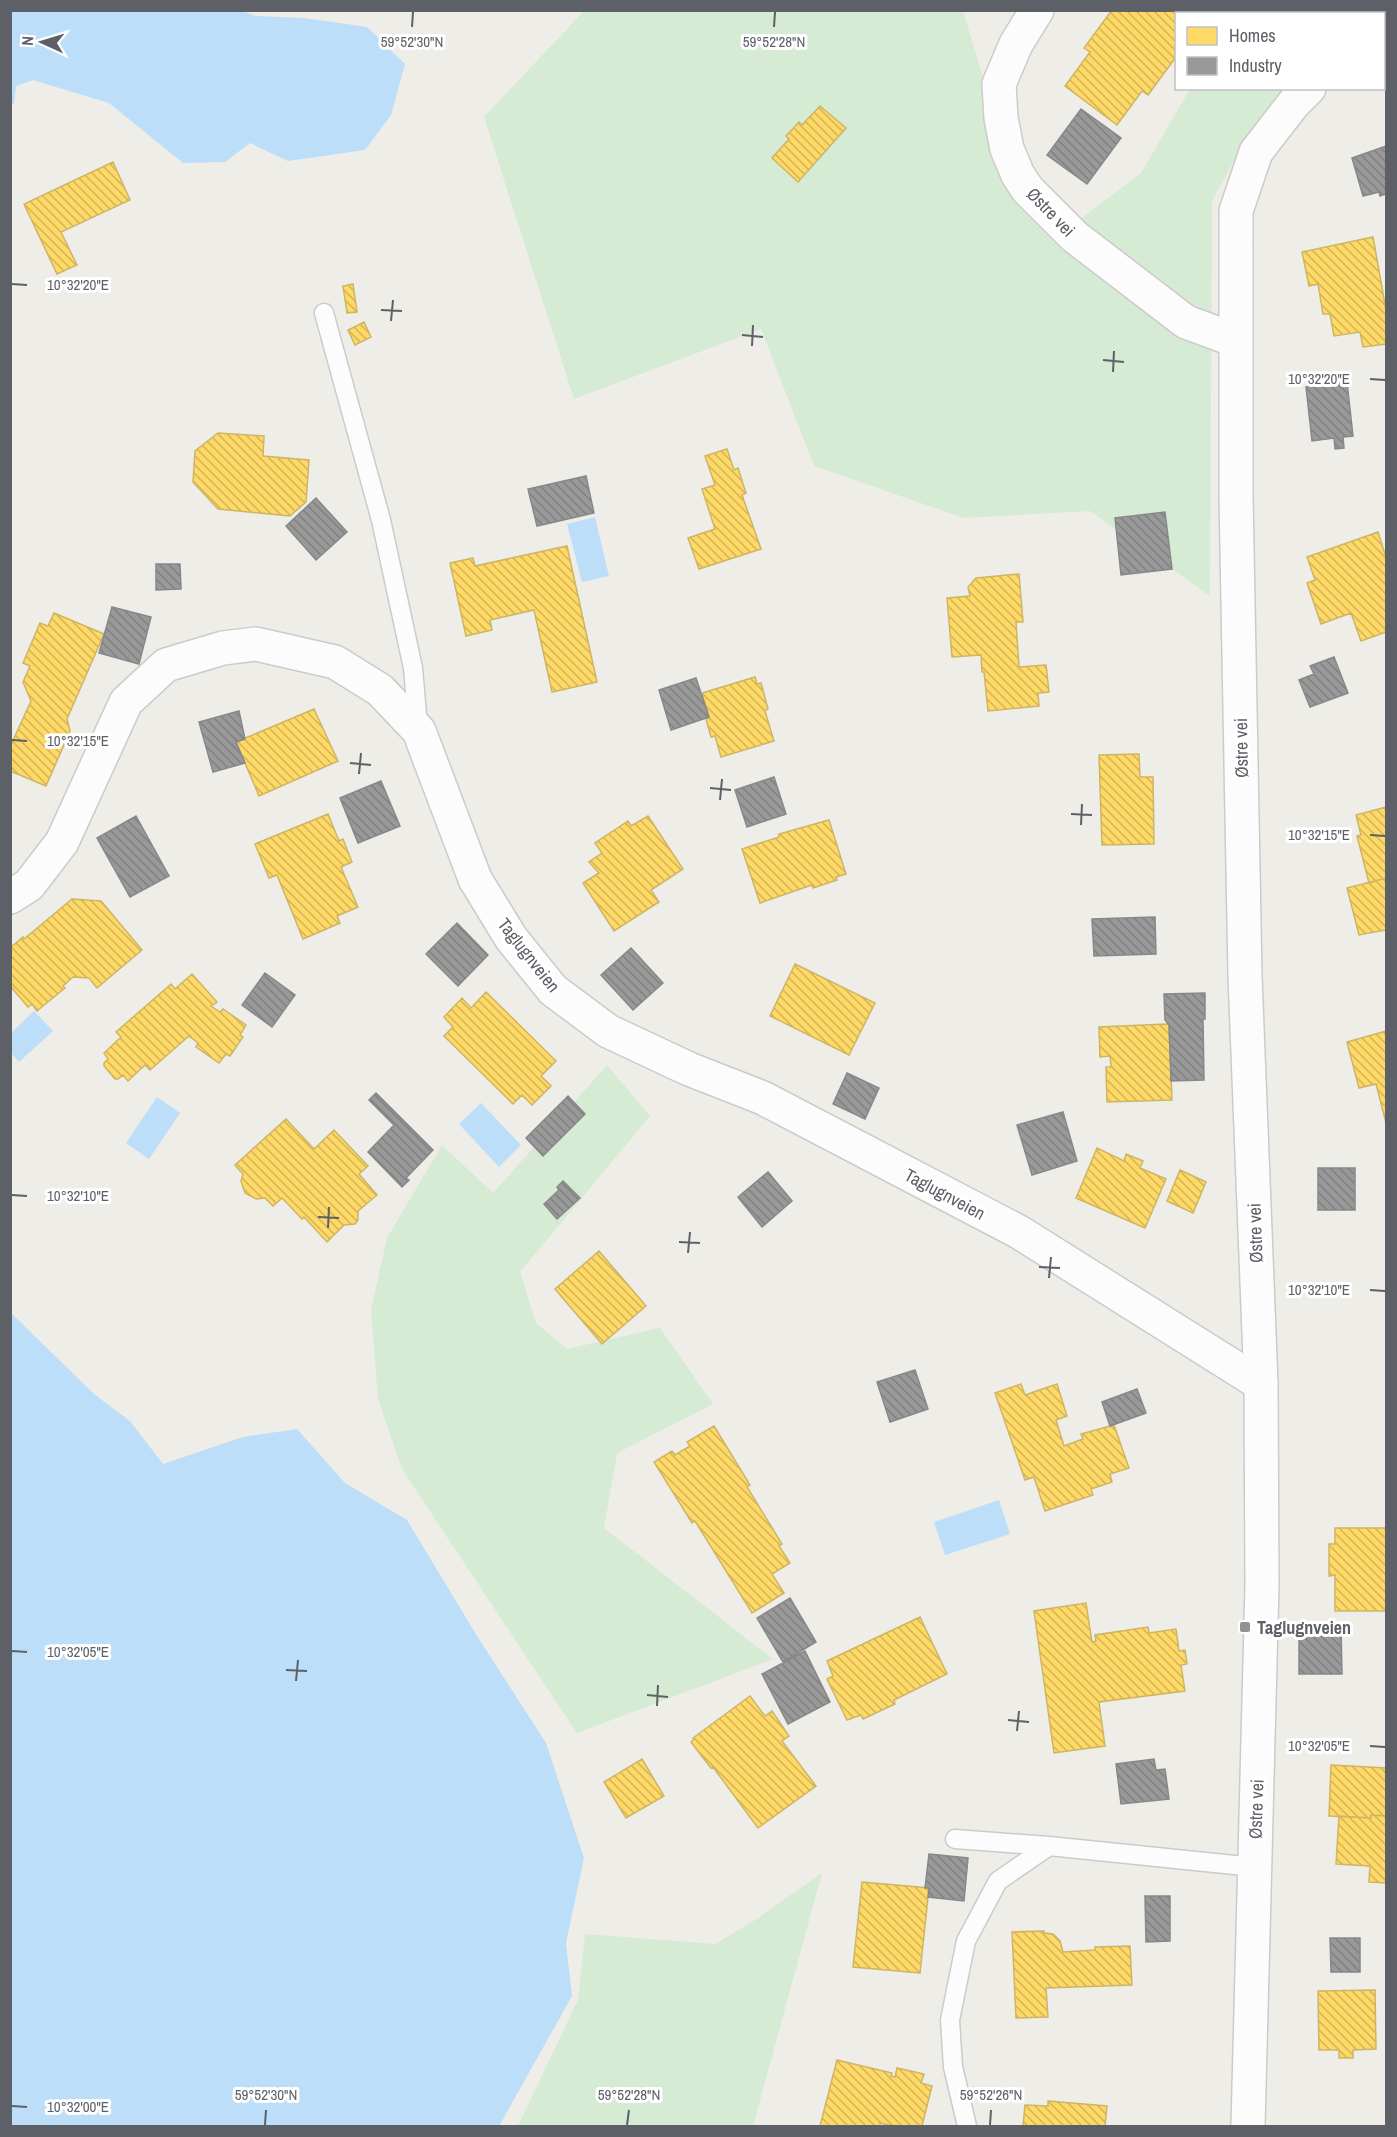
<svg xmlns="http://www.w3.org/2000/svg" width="1397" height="2137" viewBox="0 0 1397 2137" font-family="'Archivo Narrow',sans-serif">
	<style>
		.green { fill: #d5ebd3 }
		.water { fill: #bcdef8 }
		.homes { fill: url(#homes-back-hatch); stroke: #ceb566; stroke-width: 1.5 }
		.industry { fill: url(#industry-back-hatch); stroke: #87888a; stroke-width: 1.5 }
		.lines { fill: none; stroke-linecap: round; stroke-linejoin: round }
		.service-casing { stroke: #cbcbca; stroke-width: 21 }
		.minor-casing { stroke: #cbcbca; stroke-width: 36 }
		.tertiary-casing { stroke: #cbcbca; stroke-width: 36 }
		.service { stroke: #fcfcfc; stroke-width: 18 }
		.minor { stroke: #fcfcfc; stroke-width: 33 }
		.tertiary { stroke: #fcfcfc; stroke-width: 33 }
		.ticks { fill: none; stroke: #5d6167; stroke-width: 2 }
		.poi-dot { fill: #909294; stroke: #fff; stroke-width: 2 }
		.labels { text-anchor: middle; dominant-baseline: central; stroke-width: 6; stroke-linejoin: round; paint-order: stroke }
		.street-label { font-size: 18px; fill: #5d6167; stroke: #fff }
		.poi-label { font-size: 18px; font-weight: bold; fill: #5d6167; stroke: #fff; text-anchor: start }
		.ticks-label { font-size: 15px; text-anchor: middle; fill: #5d6167; stroke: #fff; stroke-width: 6; stroke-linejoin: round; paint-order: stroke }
	</style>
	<defs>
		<pattern id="homes-back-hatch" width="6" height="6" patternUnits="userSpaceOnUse" patternTransform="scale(1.5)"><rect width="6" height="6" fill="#ffd966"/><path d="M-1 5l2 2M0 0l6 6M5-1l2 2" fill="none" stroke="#d2b358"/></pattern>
		<pattern id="industry-back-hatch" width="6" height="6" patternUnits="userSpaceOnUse" patternTransform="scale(1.5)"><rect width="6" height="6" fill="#999"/><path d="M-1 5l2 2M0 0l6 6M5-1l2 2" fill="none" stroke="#808081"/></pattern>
	</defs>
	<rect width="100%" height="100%" fill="#eeede8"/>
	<path class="green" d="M584,11H963L988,94L1012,196L1053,240L1141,173L1190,89H1284L1247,137L1212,201L1210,596L1090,511L964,518L814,466L761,329L574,399L484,117Z
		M607,1065L650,1116L520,1272L536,1323L567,1349L660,1328L713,1404L617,1453L604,1528L773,1659L577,1733L402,1469L378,1399L371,1310L387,1238L442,1145L493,1193Z
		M822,1873L753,2126H518L578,2000L585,1934L715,1944L755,1920Z"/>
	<path class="water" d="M241,11L256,16L304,18L367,27L405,64L391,115L365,150L288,161L250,143L225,162L183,163L109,103L33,80L16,86L14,104H11V11Z
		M595,517L609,576L582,582L567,524Z
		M34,1011L53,1031L19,1062L11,1053V1033Z
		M157,1097L180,1113L149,1159L126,1143Z
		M481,1103L521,1145L499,1167L459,1124Z
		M10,1312L94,1394L130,1421L163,1464L243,1437L297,1429L345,1483L407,1520L477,1636L546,1743L584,1858L566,1943L572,1996L499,2126H11Z
		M999,1500L1010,1534L945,1555L934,1522Z"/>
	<path class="homes" d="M1112,10H1202L1200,14H1176V57L1148,95L1142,91L1117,125L1065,86L1090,52L1084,48Z
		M820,106L846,128L798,182L772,158L789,139L786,136L799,122L802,125Z
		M113,162L130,200L61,232L77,265L57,274L24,204Z
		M1373,237L1386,310V344L1363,347L1360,332L1334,336L1330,314H1323L1318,284L1309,286L1302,252Z
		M353,284L357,312L347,313L343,286Z
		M364,322L371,337L355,345L348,330Z
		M218,433L264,436L263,456L309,460L306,502L290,516L218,509L193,482L195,451Z
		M727,449L734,470L738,468L746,493L742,495L761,549L699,569L688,538L715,529L702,489L715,485L705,456Z
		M1378,532L1386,557V632L1361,641L1351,613L1321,624L1307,583L1315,580L1307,557Z
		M567,546L597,682L552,692L534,610L490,620L492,630L466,636L450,563L473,558L475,566Z
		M1019,574L1023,622H1016L1019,667L1046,665L1049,692L1038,693L1039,706L988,711L984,672H982L981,655L952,657L947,598L970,596L968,587L976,578Z
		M54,613L104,634L67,719L70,731L46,786L10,771V747L31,701L23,682L30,666L23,663L40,623L48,626Z
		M755,677L757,684L761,683L768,709L765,711L774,741L721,757L715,736L711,737L706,719L709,717L702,693Z
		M314,709L338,761L259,796L236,742Z
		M1139,754L1140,777H1153L1154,844L1102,845L1099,755Z
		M1386,807V878L1369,883L1357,836L1361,835L1356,815Z
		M328,814L339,841L343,839L352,862L341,867L358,907L337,916L340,923L303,939L277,875L269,878L255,844Z
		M648,816L683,869L651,890L659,902L614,931L583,883L599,873L589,862L602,853L595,843L628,821L631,826Z
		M829,820L846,874L836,877L837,880L813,888L812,885L760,903L742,849L779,837V834Z
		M1386,878V930L1359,935L1347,888Z
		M72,899L101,901L142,950L97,988L89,978L73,977L63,986L65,988L37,1011L32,1004L28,1007L10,986V948L23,937L24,939Z
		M795,964L875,1003L849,1055L770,1016Z
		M192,974L217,1002L211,1006L220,1012L223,1009L246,1025L240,1035L243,1037L230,1056L226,1054L219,1063L196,1047L198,1043L189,1036L150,1070L145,1065L128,1081L123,1075L118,1079H115L104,1066V1063L108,1059L104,1053L121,1037L116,1032L171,984L175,989Z
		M486,992L556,1061L541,1076L551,1086L532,1105L522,1095L513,1104L444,1036L453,1027L444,1017L462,998L471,1008Z
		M1167,1024L1169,1025L1172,1100L1107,1102L1106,1067H1111L1110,1056L1100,1057L1099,1027Z
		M1386,1031V1123L1376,1084L1359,1088L1347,1042Z
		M286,1119L314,1149L334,1130L368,1166L359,1174L377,1195L358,1211V1220L355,1224L344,1225L327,1242L304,1217L302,1219L282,1198L273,1206L265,1198L256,1199L245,1193L241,1181L243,1174L235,1165Z
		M1097,1148L1124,1161L1126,1154L1143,1161L1140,1168L1166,1179L1145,1228L1076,1198Z
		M1180,1170L1206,1182L1193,1213L1167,1201Z
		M599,1251L646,1306L602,1344L555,1289Z
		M1021,1384L1025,1395L1057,1384L1067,1416L1056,1420L1064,1446L1083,1439L1081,1434L1114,1425L1129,1468L1110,1474L1112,1482L1091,1489L1093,1495L1045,1511L1034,1477L1025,1480L995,1393Z
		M714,1426L750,1485L747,1487L782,1544L779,1546L790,1563L772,1574L784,1593L752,1613L695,1521L692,1523L654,1462L672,1451L675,1455L690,1446L687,1442Z
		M1335,1528H1386V1611H1335V1575L1329,1576V1544H1335Z
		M1086,1603L1092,1642L1096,1641L1095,1635L1148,1627L1149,1633L1176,1629L1179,1651L1185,1650L1187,1664L1181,1665L1185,1691L1099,1702L1105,1746L1054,1753L1034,1611Z
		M920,1617L947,1674L894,1700L895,1704L863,1719L861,1715L847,1720L827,1679L833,1676L827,1661Z
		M750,1696L765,1716L772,1711L789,1736L782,1741L816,1786L758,1828L713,1767L711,1768L691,1742L694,1739L693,1738Z
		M642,1759L664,1796L626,1818L604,1782Z
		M1331,1765L1386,1768V1816L1371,1815V1818L1329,1816Z
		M1371,1815L1386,1816V1883L1369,1882L1370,1866L1336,1864L1339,1816L1371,1818Z
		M862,1882L929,1888L920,1973L853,1967Z
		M1044,1931V1933L1053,1934L1060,1941L1063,1952L1095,1950V1947L1130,1946L1132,1985L1046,1988L1048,2017L1016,2018L1012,1932Z
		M1375,1990L1376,2049L1353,2050V2058H1339V2050H1319L1318,1991Z
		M837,2060L892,2073L891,2076L895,2077L897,2068L924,2074L921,2083L932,2086L922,2126H893L880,2123V2126H820Z
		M1048,2101L1107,2106L1105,2126H1023L1025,2105L1048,2106Z"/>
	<path class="industry" d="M1081,109L1121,138L1087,184L1047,155Z
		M1386,146V194L1380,196L1379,192L1363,196L1352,158Z
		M1347,382L1353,436L1343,437L1344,448L1335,449L1334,438L1312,441L1306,387Z
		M586,476L594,513L537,526L528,489Z
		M316,498L347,532L316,560L286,526Z
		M1165,512L1172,569L1121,575L1115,518Z
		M156,564H180L181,589L156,590Z
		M112,607L151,617L139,664L99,653Z
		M1334,657L1348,693L1310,707L1299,680L1314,674L1310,666Z
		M696,678L709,717L671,730L659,690Z
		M239,711L245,739L236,742L245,763L213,772L199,722Z
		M774,777L786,814L747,827L735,790Z
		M381,781L400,826L358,843L340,798Z
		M136,816L169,876L130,897L97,838Z
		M1155,917L1156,954L1094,956L1092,919Z
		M457,923L488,955L458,986L426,954Z
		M631,948L663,983L633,1010L601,975Z
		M265,973L295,995L272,1027L242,1005Z
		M1205,993V1019H1203L1204,1080L1171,1081L1169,1025L1165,1020L1164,994Z
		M847,1073L879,1088L865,1119L833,1104Z
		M376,1093L433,1150L406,1178L409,1180L402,1187L368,1152L394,1125L369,1100Z
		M568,1096L585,1114L543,1156L526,1138Z
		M1063,1112L1077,1161L1032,1175L1017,1125Z
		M1318,1168H1355V1210H1318Z
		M768,1172L792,1201L762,1227L738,1197Z
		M563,1181L580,1198L557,1219L544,1204L559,1190L557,1187Z
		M915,1370L928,1409L890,1422L877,1382Z
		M1137,1389L1146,1413L1110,1426L1102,1402Z
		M790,1598L816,1642L783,1662L757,1618Z
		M1341,1626L1342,1674H1299V1627Z
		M805,1651L830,1702L788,1724L762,1674Z
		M1154,1759L1156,1770L1165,1769L1169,1799L1121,1804L1116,1764Z
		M929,1854L968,1858L964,1901L928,1897L929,1888H925Z
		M1145,1896H1170V1941L1146,1942Z
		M1330,1938H1360V1972H1331Z"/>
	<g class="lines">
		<defs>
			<path id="service" d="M324,313L381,520L413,668L418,726
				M955,1839L1049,1846
				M967,2126L953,2067L950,2020L966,1941L998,1881L1049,1846L1254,1867"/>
			<path id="minor" d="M1037,10L1016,44L999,84L1001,118L1007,149L1018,175L1028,190L1075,237L1186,322L1235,340
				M10,897L29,885L62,842L126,702L166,665L223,648L256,644L335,662L380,690L419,731L475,879L511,938L553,990L608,1031L689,1069L763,1098L1019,1232L1261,1384"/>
			<path id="tertiary" d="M1384,47L1386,46
				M1248,2126L1262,1585L1261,1384L1245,976L1236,495V211L1256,152L1294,103L1309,88"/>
		</defs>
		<use href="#service" class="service-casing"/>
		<use href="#minor" class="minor-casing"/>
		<use href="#tertiary" class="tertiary-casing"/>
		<use href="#service" class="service"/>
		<use href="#minor" class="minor"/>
		<use href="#tertiary" class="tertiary"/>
	</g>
	<path class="ticks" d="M412,27L413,12M774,27L775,12M12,284L27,285M381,310L402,311M391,321L393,300M742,335L763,337M752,346L753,325M1103,360L1124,362M1113,372L1114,351M1370,379L1385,380M12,740L27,741M350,763L371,765M359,774L361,753M710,788L731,790M720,800L722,779M1071,814L1092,815M1081,825L1082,804M1370,835L1385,836M12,1195L27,1196M318,1217L339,1218M328,1228L329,1207M679,1242L700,1243M688,1253L690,1232M1039,1267L1060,1268M1049,1278L1051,1257M1370,1290L1385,1291M12,1651L27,1652M286,1670L307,1671M296,1681L298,1660M647,1695L668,1697M657,1706L658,1685M1008,1720L1029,1722M1017,1731L1019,1711M1370,1746L1385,1747M12,2106L27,2107M265,2125L266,2110M627,2125L629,2110M990,2125L991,2110"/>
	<rect class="poi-dot" x="1239" y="1621" width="12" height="12" rx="3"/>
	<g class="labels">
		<g class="street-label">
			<text transform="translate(1051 212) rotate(46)">Østre vei</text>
			<text transform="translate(1241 748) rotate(-91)">Østre vei</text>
			<text transform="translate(529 955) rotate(52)">Taglugnveien</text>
			<text transform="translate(945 1194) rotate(28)">Taglugnveien</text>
			<text transform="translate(1255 1233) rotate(-92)">Østre vei</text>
			<text transform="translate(1256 1809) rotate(-88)">Østre vei</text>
		</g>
		<g class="poi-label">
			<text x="1257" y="1627">Taglugnveien</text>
		</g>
	</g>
	<g class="ticks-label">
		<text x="412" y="47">59°52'30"N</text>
		<text x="774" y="47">59°52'28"N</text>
		<text x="78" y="290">10°32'20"E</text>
		<text x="1319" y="384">10°32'20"E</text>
		<text x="78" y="746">10°32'15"E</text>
		<text x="1319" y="840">10°32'15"E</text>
		<text x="78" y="1201">10°32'10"E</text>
		<text x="1319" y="1295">10°32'10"E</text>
		<text x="78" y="1657">10°32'05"E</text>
		<text x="1319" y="1751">10°32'05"E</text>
		<text x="266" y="2100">59°52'30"N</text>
		<text x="629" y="2100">59°52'28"N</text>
		<text x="991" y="2100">59°52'26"N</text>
		<text x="78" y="2112">10°32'00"E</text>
	</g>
	<rect width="1397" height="2137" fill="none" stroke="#5d6167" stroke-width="24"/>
	<rect x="1175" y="12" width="210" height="78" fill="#ffffff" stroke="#bec0c2" stroke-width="1.5"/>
	<rect x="1187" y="27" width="30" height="18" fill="#ffd966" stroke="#bec0c2" stroke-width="1.5"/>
	<text x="1229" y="42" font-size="18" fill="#5d6167">Homes</text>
	<rect x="1187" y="57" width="30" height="18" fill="#999999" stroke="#bec0c2" stroke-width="1.5"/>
	<text x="1229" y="72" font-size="18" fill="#5d6167">Industry</text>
	<g transform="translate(42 42) rotate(274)" stroke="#ffffff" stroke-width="4.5" paint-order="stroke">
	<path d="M0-4.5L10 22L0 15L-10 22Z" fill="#5d6167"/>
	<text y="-9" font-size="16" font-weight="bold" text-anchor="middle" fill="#5d6167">N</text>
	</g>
</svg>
